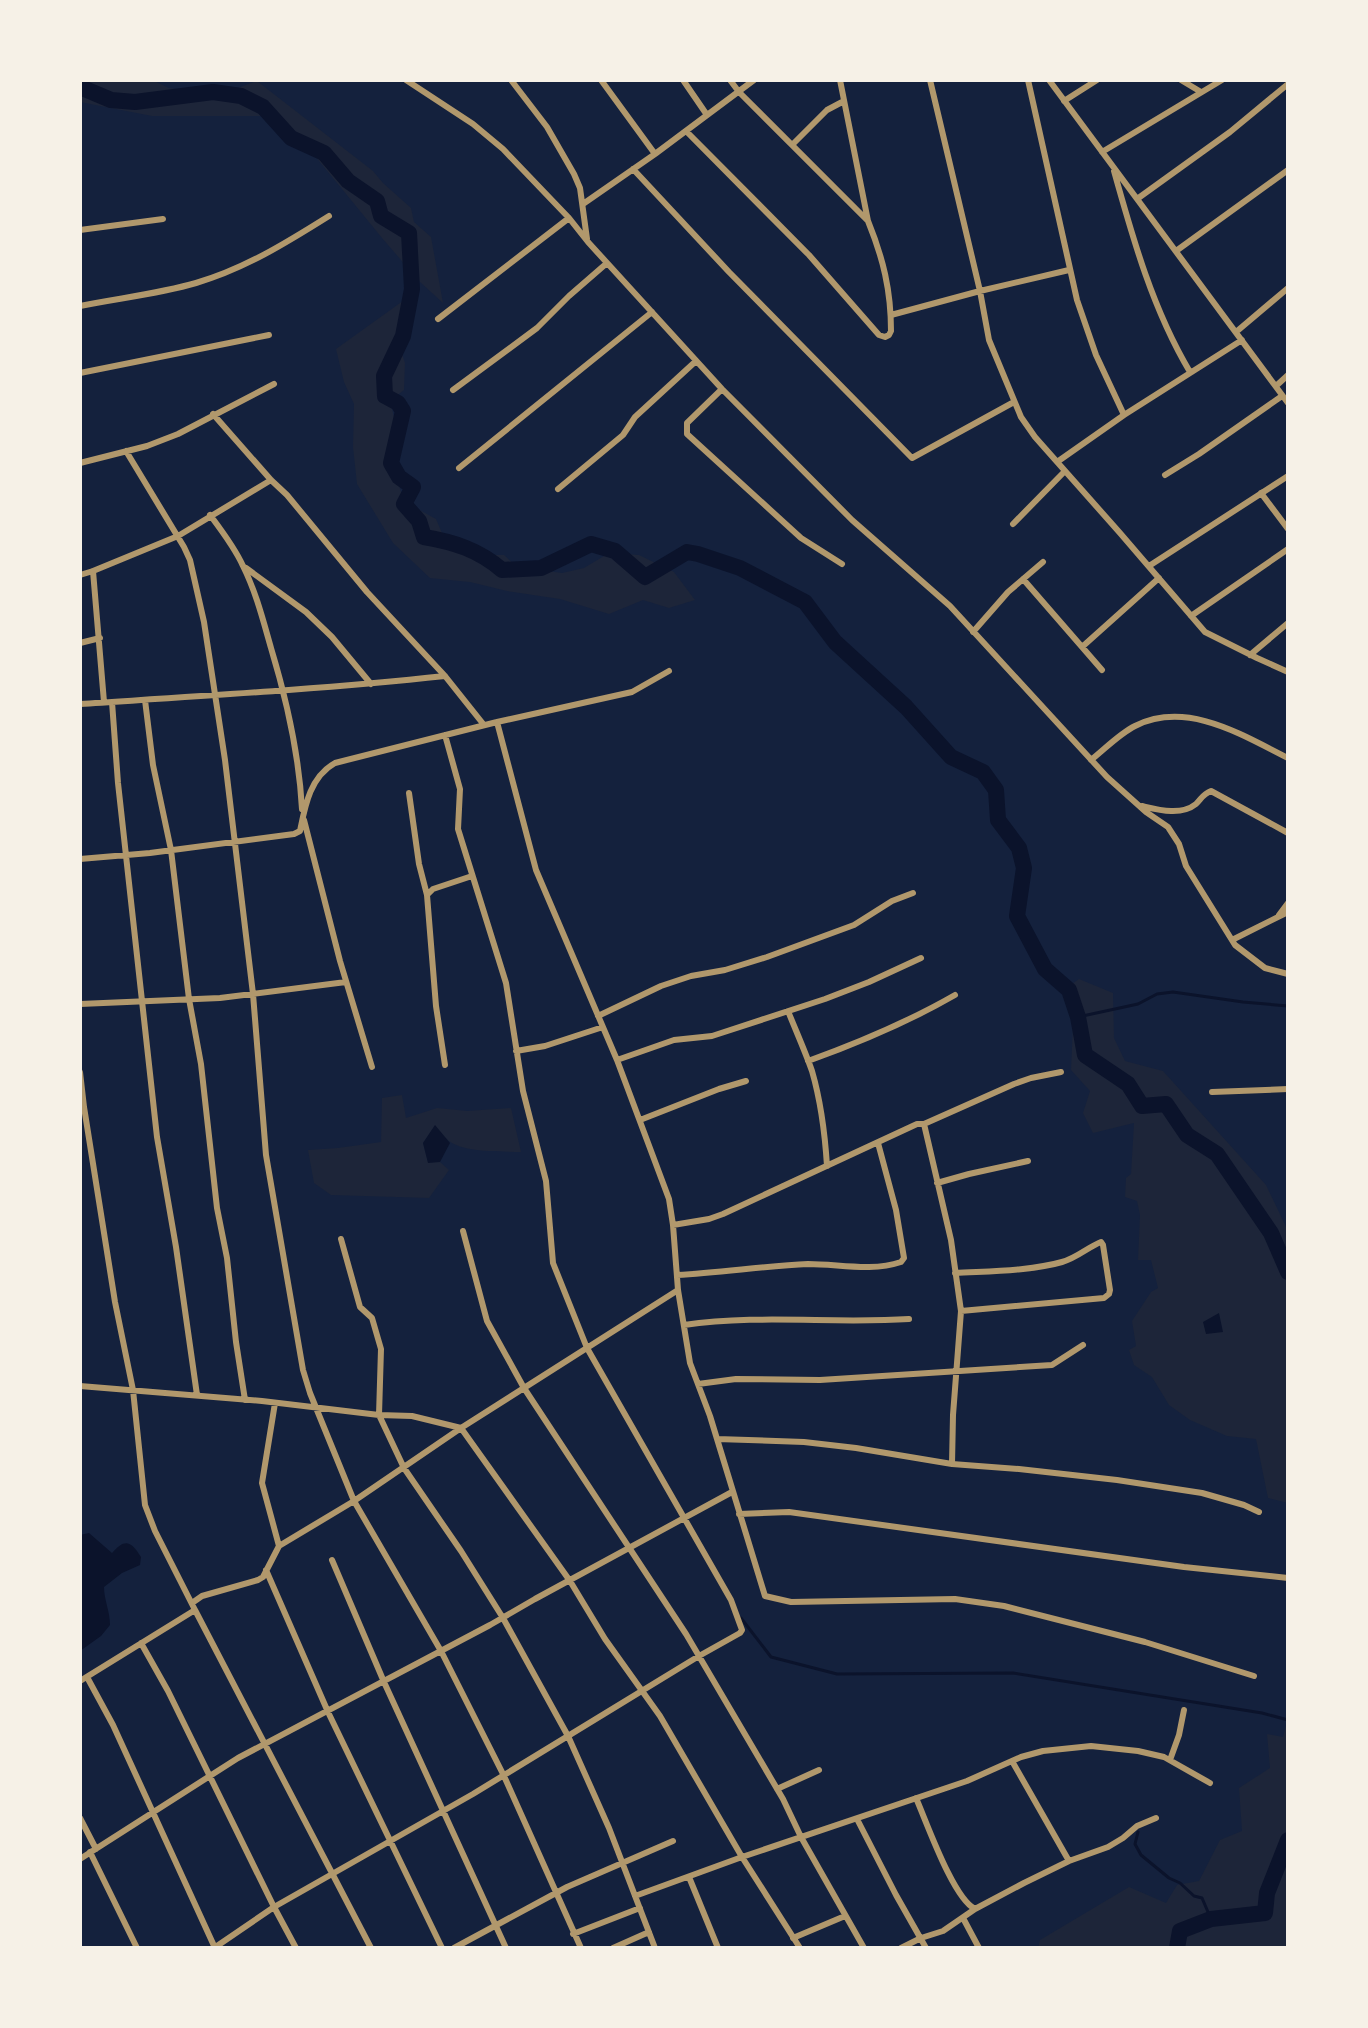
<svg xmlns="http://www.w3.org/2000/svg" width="1368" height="2028" viewBox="0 0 1368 2028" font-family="Roboto,sans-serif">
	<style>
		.green { fill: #1d2539 }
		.water { fill: #0b132b }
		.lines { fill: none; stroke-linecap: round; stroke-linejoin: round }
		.stream { stroke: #0b132b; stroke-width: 3 }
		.river { stroke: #0b132b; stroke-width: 16 }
		.minor { stroke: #b1986c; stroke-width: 6 }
	</style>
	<rect width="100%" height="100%" fill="#14213d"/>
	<path class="green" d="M80,80H152L169,88L182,90H232L257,81L373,171L383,183L411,208L414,222L431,237L443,303L420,282L382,238L297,134L268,116H152L80,102Z
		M407,298L414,311L396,336L405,363L404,390L390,401L398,433L389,452L401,492L416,508L436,519L445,540L481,555H504L517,567L562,573L584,568L609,553L639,555L674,572L695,600L669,608L643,600L609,614L560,599L507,591L470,582L430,578L393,543L357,484L353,447L354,404L344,382L336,349Z
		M1079,979L1113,993L1114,1038L1125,1061L1163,1071L1266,1185L1288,1231V1503L1268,1498L1256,1439L1227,1436L1190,1420L1169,1405L1152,1377L1134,1365L1129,1350L1136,1346L1132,1321L1151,1292L1158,1288L1151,1260H1138L1140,1215L1137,1201L1125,1197L1126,1178L1131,1174L1134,1123L1093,1133L1083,1113L1090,1091L1071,1070L1073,1025L1062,991Z
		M402,1095L406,1118L437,1108L467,1111L511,1108L521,1152C502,1151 472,1153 454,1144C446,1141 441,1132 435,1126L423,1143L428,1162H440L449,1170L429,1198L331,1195L314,1183L308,1150L338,1148L381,1142L382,1098Z
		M1288,1718V1948H1038L1040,1940L1129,1887L1166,1903L1177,1885L1199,1881L1220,1840L1242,1831L1239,1788L1270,1768L1267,1734L1283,1737Z"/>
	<path class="water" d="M435,1125L450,1143L440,1162L428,1163L423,1143Z
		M1219,1313L1223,1332L1206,1334L1203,1322Z
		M89,1533L112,1553C125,1538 131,1541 141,1557L140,1565L122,1573L104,1587C104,1600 110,1611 110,1625L101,1636L80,1651V1535Z"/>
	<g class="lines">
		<path class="stream" d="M1078,1017L1138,1004L1157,994L1173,992L1243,1002L1288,1006
			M741,1618L771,1657L837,1674L1013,1673L1262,1713L1288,1720
			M1138,1832L1135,1844L1141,1855L1169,1878L1180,1883L1194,1896L1202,1898L1211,1919"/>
		<path class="river" d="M80,87L111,100L135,102L213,92L241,96L263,107L291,138L324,153L348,181L377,201L381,216L409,233L412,289L403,336L384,376L385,396L398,403L403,411L391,463L399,477L413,487L404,504L419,521L424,537C454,542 479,550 502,570L541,568L591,544L615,551L645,577L687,552L698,554L740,568L805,602L835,642L906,707L951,757L983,772L996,790L998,820L1019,848L1024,868L1017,916L1045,969L1069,990L1078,1017L1085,1055L1128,1084L1142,1106L1166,1104L1187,1135L1217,1154L1271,1233L1288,1272
			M1177,1948L1180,1931L1211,1919L1265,1913L1267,1893L1288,1840"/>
		<path class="minor" d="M406,80L473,124L503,149L569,218L588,242L722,389L852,520L950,606L1107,777L1146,812L1168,827L1179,844L1186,866L1235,945L1265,968L1288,974
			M511,80L547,127L574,174L580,188L587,239
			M601,80L655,154
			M683,80L707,115
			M730,80L739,92L867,220
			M930,80L980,291L989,340L1021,417L1035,437L1120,533L1205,632L1257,658L1288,672
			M1028,80L1077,300L1096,355L1124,415
			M1049,80L1288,403
			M1181,80L1201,92
			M1064,101L1097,80
			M686,131L809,255L879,335L885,337L889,335L891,331C891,290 883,258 868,221L840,80
			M792,145L827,110L844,101
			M1102,152L1222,80
			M633,169L729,272L912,458L1014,402
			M1114,171C1133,239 1153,310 1190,372
			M1137,199L1230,132L1288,84
			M583,204L655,154L754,80
			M80,230L163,219
			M1176,251L1288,170
			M80,306C119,298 158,294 196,283C244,269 286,243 329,216
			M891,315L980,291L1069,270
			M438,319L569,218
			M1236,332L1288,288
			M80,373L269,335
			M1276,386L1288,375
			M722,389L687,423V434L801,538L842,564
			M453,390L537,328L569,296L607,263
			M213,414L271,480L287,495L367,592L445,676L484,725
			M126,451L184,547L190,560L204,622L225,760L253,994L266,1155L303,1370L310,1393L354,1501L441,1651L504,1776L581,1948
			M1057,462L1124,415L1242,340
			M80,463L147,446L178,434L274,384
			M459,468L652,312
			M1165,475L1199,454L1282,396
			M558,489L623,435L635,417L696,361
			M1261,493L1288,529
			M210,515C222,531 235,548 243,566C256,592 263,620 271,648C287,701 299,754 302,809
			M1013,524L1065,471
			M1149,566L1288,476
			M246,568L306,612L332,637L371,684
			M93,571L104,702
			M80,575L93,571L178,536L271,480
			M1023,579L1102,670
			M1191,616L1288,549
			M973,632L1008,592L1043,562
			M80,643L100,638
			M1082,647L1159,578
			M1250,655L1288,623
			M145,700L153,765L171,850L189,999L201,1064L217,1208L227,1258L236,1342L245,1400
			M112,702L118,783L157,1137L176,1247L197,1395
			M80,704C202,696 324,689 445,676
			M497,722L536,870L617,1060L669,1199L673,1225L678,1290L690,1363L710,1416L765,1596L791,1602L955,1599L1004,1606L1145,1642L1254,1676
			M1091,760C1105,749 1119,734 1135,726C1187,700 1242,735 1288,758
			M409,793L419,864L427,895
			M1142,806C1159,810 1181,816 1196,804C1202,798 1203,794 1211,791L1288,833
			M304,820L340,961L372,1067
			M80,859L150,853L294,834L300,831C305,806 310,777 335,763L497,722L632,692L669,671
			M1279,915L1288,903
			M1232,940L1288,912
			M80,1004L220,998L346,982
			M788,1011C796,1031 805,1051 812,1071C821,1102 825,1134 827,1166
			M598,1016L661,986L691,976L725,970L767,957L854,925L892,901L913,893
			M516,1051L545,1046L603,1027
			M617,1060L674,1040L712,1036L825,999L869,982L921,958
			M808,1061C858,1043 908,1022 955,995
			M445,1065L436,1006L427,895L433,889L472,876
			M80,1072L84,1107L115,1302L133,1390L145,1505L155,1531L195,1610
			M1212,1092L1288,1089
			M640,1120L719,1089L746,1081
			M924,1124L951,1240L961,1311L953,1415L952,1464
			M937,1183L969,1174L1028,1161
			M673,1225L709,1219L723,1214L917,1124H924L1014,1084L1031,1078L1061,1072
			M463,1231L487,1321L524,1388L686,1634L783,1799L801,1837L864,1948
			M341,1239L360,1307L372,1318L381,1349L379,1415L404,1468L461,1551L503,1618L568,1736L609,1828L655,1948
			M955,1273C988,1271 1031,1271 1062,1262C1077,1258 1088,1247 1101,1242L1103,1245L1110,1290L1109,1294L1104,1298L961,1311
			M677,1275C720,1273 764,1266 808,1264C839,1264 871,1272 901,1262L904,1258L896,1210L878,1143
			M684,1325C759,1314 834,1324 909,1319
			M698,1384L736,1379L820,1380L1052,1365L1083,1345
			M80,1386L262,1401L379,1415L412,1416L461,1428L570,1581L605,1639L660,1716L742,1857L800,1948
			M275,1403L262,1483L279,1546
			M717,1439L804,1442L856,1448L952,1464L1019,1469L1117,1480L1202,1493L1244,1505L1259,1512
			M739,1514L789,1512L1184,1567L1288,1578
			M332,1560L384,1682L506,1948
			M266,1570L328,1712L442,1948
			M192,1603L202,1596L258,1580L263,1577L279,1546L354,1501L461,1428L678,1290
			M141,1643L168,1691L274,1907L296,1948
			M87,1677L113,1725L215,1948
			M80,1681L195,1610L371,1948
			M1170,1760L1179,1735L1184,1710
			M1012,1761L1069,1861
			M777,1789L819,1770
			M916,1798C927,1823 953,1898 975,1909
			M80,1818L96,1849
			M857,1819L896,1895L926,1948
			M90,1852L137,1948
			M80,1859L238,1758L490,1625L535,1599L732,1492
			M689,1877L718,1948
			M635,1896L742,1857L967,1781L1021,1757L1043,1751L1091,1746L1138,1751L1164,1757L1210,1783
			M963,1918L979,1948
			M573,1934L640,1908
			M793,1938L845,1916
			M214,1948L274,1907L473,1794L699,1656L740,1633L742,1630L731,1600L587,1348L553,1263L546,1181L523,1091L506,983L458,829L460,789L445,735
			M454,1948L567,1887L673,1841
			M613,1948L649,1932
			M901,1948L921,1938L943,1931L975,1909L1024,1883L1069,1861L1108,1847L1123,1838L1137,1826L1156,1818"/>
	</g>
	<rect width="1368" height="2028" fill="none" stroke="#f6f1e7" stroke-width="164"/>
</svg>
